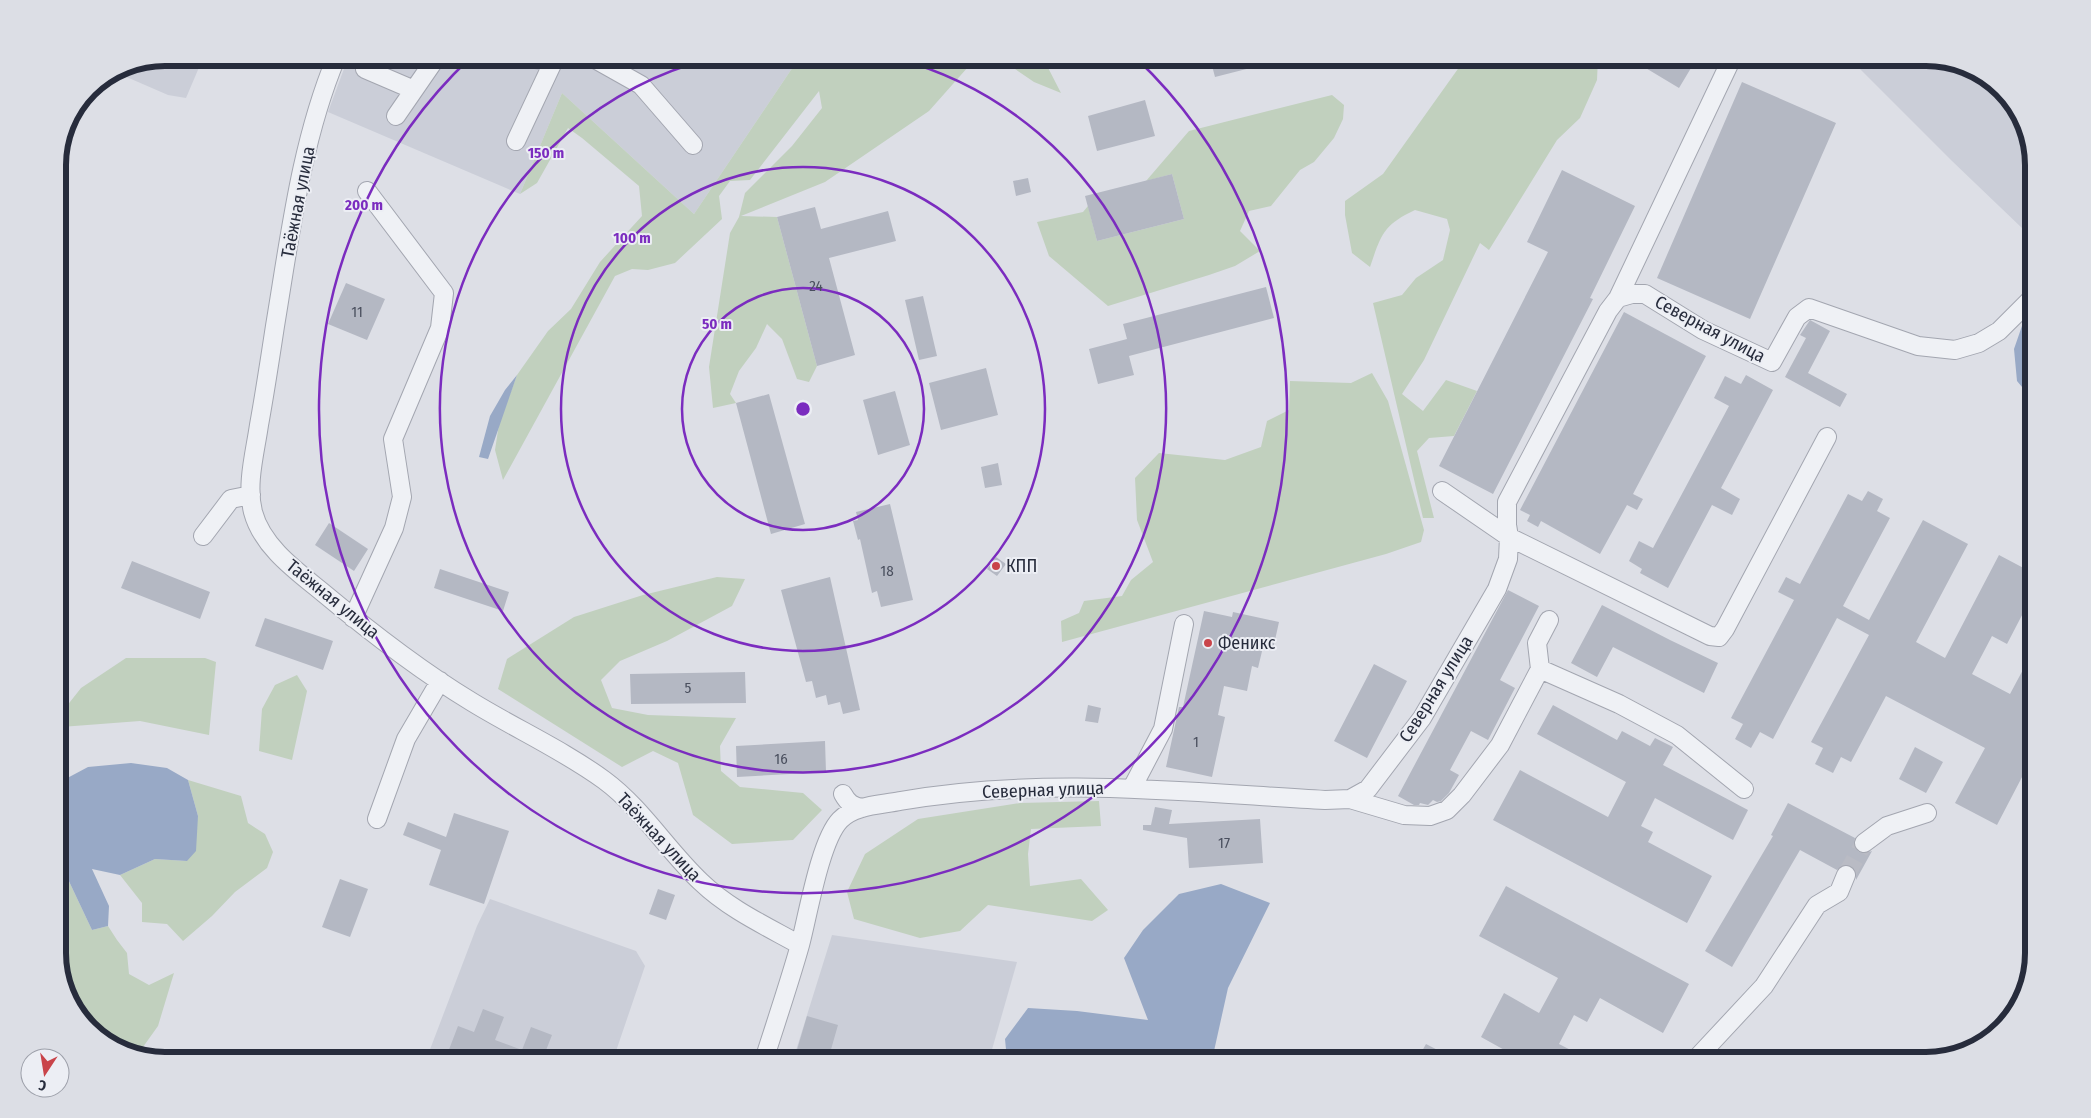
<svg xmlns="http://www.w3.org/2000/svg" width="2091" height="1118" viewBox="0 0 2091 1118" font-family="'Fira Sans Condensed',sans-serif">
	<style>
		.built { fill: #cbced8 }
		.green { fill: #c1d0be }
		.water { fill: #98a9c6 }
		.building { fill: #b4b8c3 }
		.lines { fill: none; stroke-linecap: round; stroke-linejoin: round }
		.minor-tunnel { stroke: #b9bbc4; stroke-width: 18; stroke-dasharray: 18 9; stroke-linecap: butt }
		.minor-casing { stroke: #a3a6b0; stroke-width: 20 }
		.minor { stroke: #eff1f5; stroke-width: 18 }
		.ring { fill: none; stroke: #7b2cbf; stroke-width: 2.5 }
		.poi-dot { fill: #c9444a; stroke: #eceef4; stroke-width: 2 }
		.labels { text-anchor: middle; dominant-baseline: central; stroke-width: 4; stroke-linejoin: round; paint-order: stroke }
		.number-label { font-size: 15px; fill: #4a4f5e }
		.street-label { font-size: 18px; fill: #272c3c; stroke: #eceef4 }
		.poi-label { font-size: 18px; fill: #272c3c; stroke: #eceef4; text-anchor: start }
		.rim { fill: none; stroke: #272c3c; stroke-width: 6 }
		.centre { fill: #7b2cbf; stroke: #eceef4; stroke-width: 2.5 }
		.ring-label { font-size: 15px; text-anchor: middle; font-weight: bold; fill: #7b2cbf; stroke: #eceef4; stroke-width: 4; stroke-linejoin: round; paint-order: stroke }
	</style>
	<rect width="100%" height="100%" fill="#dddfe6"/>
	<path class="built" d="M165,58H203L186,98L168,95L115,72L124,66Z
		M348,58H799L694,214L562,93L520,194L328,112Z
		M1849,58H1926L1974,69L2016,105L2033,158V236L2028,240L2023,229L1952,161Z
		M490,899L636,951L645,966L613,1060H426L477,926Z
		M832,935L1017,962L989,1060H793Z"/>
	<path class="green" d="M799,58H976L929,111L825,182L741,216L777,217L817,366L809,382L797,379L782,339L767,324L756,348L739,371L730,394L736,403L713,408L709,367L730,233L739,217L745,193L792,146L822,108L819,91L750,180L730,181L719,196L722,219L675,263L648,270L632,269L615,276L503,480L495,450L499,424L517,375L548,331L571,309L600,262L642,216L639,186L582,138L568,128L537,183L520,194L562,93L694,214Z
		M999,58H1043L1061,93L1034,82Z
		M1454,58H1598L1597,80L1580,118L1557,140L1489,250L1480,243L1424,360L1402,394L1423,411L1446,380L1477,391L1454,436L1429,438L1417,451L1434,518H1423L1373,303L1402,295L1416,278L1443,260L1450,230L1447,219L1415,210C1383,225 1381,235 1370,267L1352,253L1345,215V201L1383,174L1460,66Z
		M1332,95L1344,105L1343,119L1334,138L1314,162L1300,170L1271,206L1249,211L1240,231L1260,251L1235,266L1209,275L1108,306L1049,256L1037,222L1083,212L1088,206L1097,241L1184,219L1172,174L1146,181L1189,131Z
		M1372,373L1388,401L1424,530L1421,542L1386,554L1062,642L1061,621L1079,613L1084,601L1122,596L1131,580L1153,562L1137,520L1135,478L1159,453L1225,460L1261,447L1267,421L1289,410L1290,381L1351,383Z
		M717,577L745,579L732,606L667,641L620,661L601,680L612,708L648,715L736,718L720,746L721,771L740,787L803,793L822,810L793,840L732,844L693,815L678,763L653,751L622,767L498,689L507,659L574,617L643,595Z
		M126,658H205L216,662L209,735L140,721L61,727L66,707L81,688Z
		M297,675L307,691L292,760L259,751L262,709L275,685Z
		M188,780L241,796L248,823L265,834L273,852L267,868L235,892L212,916L183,941L167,924L142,922V903L120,875L155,859L187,861L198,816Z
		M1099,801L1101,826L1031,829L1028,854L1030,886L1081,879L1108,910L1092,921L988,905L960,931L920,938L854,919L847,892L865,854L918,819L1020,803Z
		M58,858L92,930L108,926L117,940L127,953L129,974L149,985L174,973L158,1026L138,1054L116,1048L94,1029L91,1022L74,1009L58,961Z"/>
	<path class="water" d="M2033,312V400L2017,381L2014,349L2023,323Z
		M517,375L488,459L479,457L490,416L505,390Z
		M131,763L167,768L188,780L198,816L196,851L187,861L155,859L120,875L92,869L109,906L108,926L92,930L58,858V783L88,767Z
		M1221,884L1270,903L1228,988L1212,1060H1007L1005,1039L1028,1008L1077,1011L1148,1020L1124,958L1143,930L1179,894Z"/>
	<path class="building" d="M1210,58H1274V62L1215,77Z
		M1629,58H1697L1679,88Z
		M1742,82L1836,123L1750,319L1657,278Z
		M1145,100L1155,136L1097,151L1088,116Z
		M1562,170L1635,206L1590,298L1593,299L1493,494L1439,466L1548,252L1527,242Z
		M1172,174L1184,219L1097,241L1085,196Z
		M1028,178L1031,192L1016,196L1013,181Z
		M815,207L821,229L888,211L896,241L829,258L855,355L817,366L777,217Z
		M346,283L385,299L367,340L328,324Z
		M1266,287L1274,318L1129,356L1134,375L1098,384L1089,349L1127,339L1123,324Z
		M923,296L937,356L919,360L905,300Z
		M1624,312L1706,356L1633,494L1643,499L1637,510L1627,505L1600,554L1541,521L1538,527L1527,521L1530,515L1520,510Z
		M1810,320L1830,331L1808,373L1847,394L1840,407L1785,377L1806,338L1800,335Z
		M986,368L998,415L941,430L929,383Z
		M1746,375L1773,390L1721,488L1740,499L1732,515L1712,505L1668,588L1640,573L1642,569L1629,561L1639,541L1653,548L1729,406L1714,398L1725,376L1741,384Z
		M895,391L910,445L878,455L863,400Z
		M769,394L805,524L771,534L736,403Z
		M998,463L1002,485L985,488L981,467Z
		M1868,491L1883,499L1877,511L1890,518L1843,606L1869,620L1923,520L1968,544L1916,642L1945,658L1999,555L2033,573V594L2007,644L1992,636L1972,674L2010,694L2033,651V756L1997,825L1955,803L1985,748L1886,696L1851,762L1841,757L1833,773L1815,764L1823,748L1811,742L1869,635L1837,618L1773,739L1760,732L1751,748L1735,739L1743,724L1731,718L1794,600L1778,592L1786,577L1800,584L1848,494L1862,501Z
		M890,504L913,600L881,607L877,591L872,593L860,539L858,540L853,521L858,520L856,512Z
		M329,523L368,549L354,571L315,545Z
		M996,557L1006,564L997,576L987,569Z
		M132,561L210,592L200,619L121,588Z
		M440,569L509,592L503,611L434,588Z
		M830,577L860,710L843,714L840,702L828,705L826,695L816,698L812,681L806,682L781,590Z
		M1508,590L1539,606L1500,680L1515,688L1488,740L1471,731L1450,770L1459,775L1449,793L1441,801L1437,802L1433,800L1428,805L1420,803L1419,805H1414L1398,796Z
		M1602,605L1670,640L1718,663L1704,693L1613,647L1597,677L1571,663Z
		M1204,611L1232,617L1233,612L1279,622L1273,649L1263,647L1258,668L1252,666L1247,691L1224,686L1218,715L1225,717L1212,777L1166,767L1179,707H1183Z
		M265,618L333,641L323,670L255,646Z
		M1374,664L1407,681L1367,758L1334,741Z
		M745,672L746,703L631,704L630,674Z
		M1088,705L1101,708L1098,723L1085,721Z
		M1553,705L1617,740L1622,731L1650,746L1655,738L1673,747L1663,765L1748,810L1733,840L1655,798L1641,826L1653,832L1648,842L1712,876L1687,923L1493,820L1520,770L1608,817L1626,782L1537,734Z
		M825,741L826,772L737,777L736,746Z
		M1915,747L1943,762L1926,793L1899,779Z
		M1788,803L1855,838L1854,845L1859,852L1866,853L1872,851L1856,880V873L1850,865H1844L1837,870L1800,850L1732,967L1705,951L1773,836L1771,835Z
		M1155,807L1172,810L1169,824L1260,819L1263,863L1189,868L1187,838L1143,830V825H1151Z
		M454,813L509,831L484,904L429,885L441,850L403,835L408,822L446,837Z
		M340,879L368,889L350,937L322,927Z
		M1506,886L1689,984L1663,1033L1600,998L1587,1022L1574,1015L1559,1044L1590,1060H1515L1517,1057L1481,1037L1504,993L1539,1013L1558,978L1479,936Z
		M658,889L675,895L666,920L649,914Z
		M483,1009L504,1017L495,1040L522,1050L531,1027L552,1035L543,1058L545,1060H445L458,1026L474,1032Z
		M807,1016L838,1025L828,1060H794Z
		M1426,1044L1457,1060H1417Z"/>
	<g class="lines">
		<path class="minor-tunnel" d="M1846,875L1864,843"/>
		<defs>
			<path id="minor" d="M336,58C301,142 290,236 275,326C270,359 265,392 259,425C255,453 246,484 253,512C262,546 295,570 321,591C369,631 419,670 472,702C516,729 563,750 604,780C642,808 667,850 701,882C729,909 766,926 800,945
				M527,58L553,61
				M593,58L641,85L693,145
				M365,69L414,90
				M396,116L436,58
				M516,141L555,58
				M1618,298L1732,58
				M1442,491L1509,537L1710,636L1719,637L1725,629L1827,437
				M203,536L231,499L251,495
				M353,618L394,528L402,497L393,439L440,328L444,293L367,191
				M1540,669L1619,704L1677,735L1744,789
				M1132,788L1163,729L1184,624
				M843,794C848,803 852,806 862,808
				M1350,799L1404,815L1430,816L1447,810L1462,795L1500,745L1540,669L1537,643L1549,620
				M377,819L406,739L440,681
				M1864,843L1887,826L1927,813
				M764,1060C776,1022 789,984 800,945C808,915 820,841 840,820C854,805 881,805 900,801C1043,776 1182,792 1325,800L1350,799L1368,789L1422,718L1497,589L1508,559L1509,537L1507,525V502L1608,311L1618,298L1632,294H1645L1703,330L1772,362L1797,317L1809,308L1918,346L1955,350L1979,343L1999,331L2033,297
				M1695,1060L1764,986L1817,905L1839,892L1846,875"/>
		</defs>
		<use href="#minor" class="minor-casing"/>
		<use href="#minor" class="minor"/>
	</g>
	<g class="ring">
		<circle cx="803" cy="409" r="121"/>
		<circle cx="803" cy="409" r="242"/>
		<path d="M894 58A363 363 0 1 1 712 58"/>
		<path d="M1136 58A484 484 0 1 1 470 58"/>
	</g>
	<g class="poi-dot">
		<circle cx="996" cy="566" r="5"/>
		<circle cx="1208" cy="643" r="5"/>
	</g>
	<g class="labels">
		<g class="number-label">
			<text x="816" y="286">24</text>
			<text x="357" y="312">11</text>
			<text x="887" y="571">18</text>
			<text x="688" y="688">5</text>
			<text x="1196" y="742">1</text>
			<text x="781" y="759">16</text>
			<text x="1224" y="843">17</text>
		</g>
		<g class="street-label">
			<text transform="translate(298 202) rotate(-79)">Таёжная улица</text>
			<text transform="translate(1710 329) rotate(28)">Северная улица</text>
			<text transform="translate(333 599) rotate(39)">Таёжная улица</text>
			<text transform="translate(1436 689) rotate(-58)">Северная улица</text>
			<text transform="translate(1043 790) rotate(-2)">Северная улица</text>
			<text transform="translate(659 837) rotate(47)">Таёжная улица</text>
		</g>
		<g class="poi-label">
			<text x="1006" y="566">КПП</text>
			<text x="1218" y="643">Феникс</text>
		</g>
	</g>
	<path d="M0 0H2091V1118H0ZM165 66H1926A99 99 0 0 1 2025 165V953A99 99 0 0 1 1926 1052H165A99 99 0 0 1 66 953V165A99 99 0 0 1 165 66Z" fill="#dcdee5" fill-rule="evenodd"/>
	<path class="rim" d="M165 66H1926A99 99 0 0 1 2025 165V953A99 99 0 0 1 1926 1052H165A99 99 0 0 1 66 953V165A99 99 0 0 1 165 66Z"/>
	<circle cx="803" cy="409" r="8" class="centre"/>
	<g class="ring-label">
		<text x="546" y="158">150 m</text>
		<text x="364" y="210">200 m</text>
		<text x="632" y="243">100 m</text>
		<text x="717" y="329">50 m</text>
	</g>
	<g transform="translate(45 1073) rotate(192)"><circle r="24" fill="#eceef4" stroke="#9da0aa"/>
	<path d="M0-4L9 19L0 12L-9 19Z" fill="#c9444a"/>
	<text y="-8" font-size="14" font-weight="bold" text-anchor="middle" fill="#272c3c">С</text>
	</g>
</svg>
